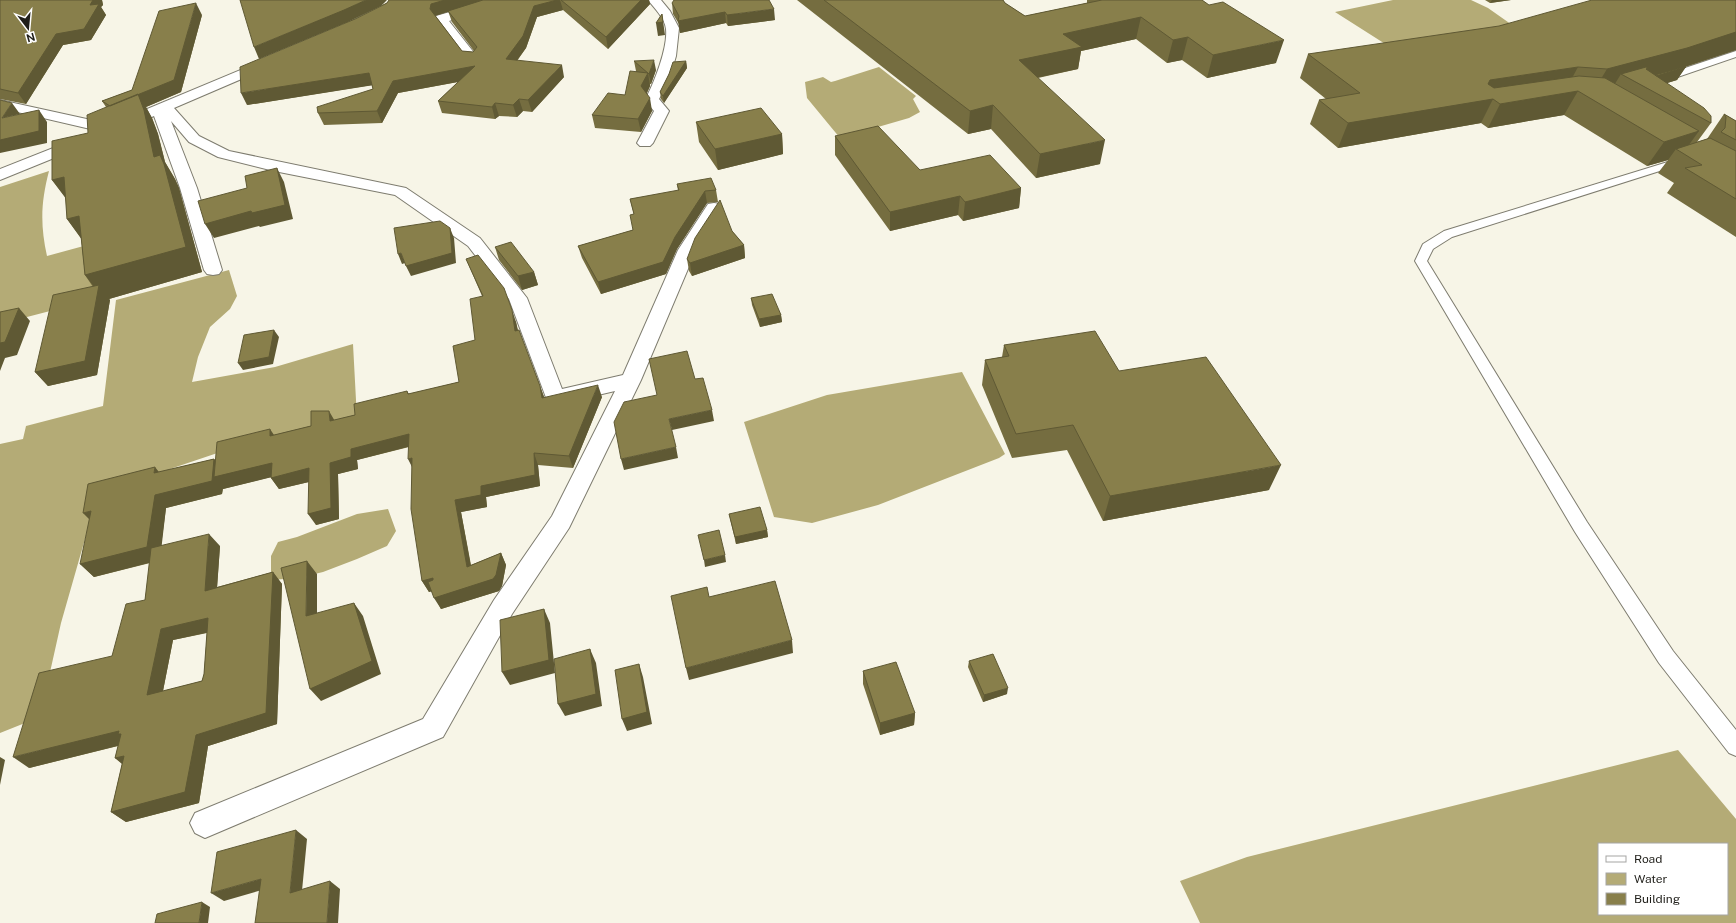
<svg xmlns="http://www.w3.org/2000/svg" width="1736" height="923" viewBox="0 0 1736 923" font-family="'Public Sans',sans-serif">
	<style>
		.water { fill: #b4ab76; fill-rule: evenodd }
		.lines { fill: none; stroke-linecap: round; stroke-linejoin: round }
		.service-casing { stroke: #7e7c6f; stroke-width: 2 }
		.minor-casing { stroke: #7e7c6f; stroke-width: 2 }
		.service { fill: #fff; fill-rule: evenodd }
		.minor { fill: #fff; fill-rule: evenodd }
		.wall { fill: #756d40; fill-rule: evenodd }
		.shaded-wall { fill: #5f5934 }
		.building { fill: #887f4b; stroke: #5f5934; fill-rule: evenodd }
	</style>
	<rect width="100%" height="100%" fill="#f7f5e7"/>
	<path class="water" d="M1393,0H1471L1488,8L1515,27L1390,47L1335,12Z
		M879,67L916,96L913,99L920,112L909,118L840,138L807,98L805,82L823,77L831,82L835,81Z
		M49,171C41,202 40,224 47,256L91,244L104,297L0,324V187Z
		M229,270L237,296L230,309L210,327L198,357L192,382L275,367L353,344L357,419L259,439L173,468L97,497L61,623L40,717L0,733V444L23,439L26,426L103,406L116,300Z
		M962,372L1005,454L999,458L878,505L812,523L774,517L744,422L827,395Z
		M388,509L396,531L387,546L357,559L323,572L298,578L271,580V556L278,542L297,537L357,514Z
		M1678,750L1736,819V923H1200L1180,881L1247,857ZM1599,844H1727V914H1599Z"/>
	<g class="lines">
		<defs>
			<path id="service" d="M1736,51V57L1666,81L1662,82L1657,79L1658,77Z
				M1684,157L1688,158L1690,160L1688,162L1452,237L1433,249L1427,261L1587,522L1673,651L1736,730V756L1729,753L1659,663L1575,532L1415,261L1423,244L1444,231Z"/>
			<path id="minor" d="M491,0H510L508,3L449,21L479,59L477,62H467L435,19L436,16Z
				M648,0H661L670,11L679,28L676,56L669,80L659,99L669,111L653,143L650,146H640L637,143L654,111L645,100C654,83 668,48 666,29C665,18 654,8 648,0Z
				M267,59L272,60L274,63L272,66L174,108L199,136L229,151L406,188L480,238L527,298L562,389L623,375L678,250L708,204L714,203L720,204L722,208L696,250L641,380L569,528L512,614L443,737L205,838L195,833L190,823L195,813L423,719L494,600L552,516L615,391L555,405L548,403L509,299L468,246L395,195L274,171L218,157L189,142L171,121L197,188L222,270L219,274L213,275L207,274L204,270L180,188L154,116L112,134L0,108V100L114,125L116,122Z
				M81,137L86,139L89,142L86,145L0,180V169Z"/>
		</defs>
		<use href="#service" class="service-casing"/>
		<use href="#minor" class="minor-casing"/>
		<use href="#service" class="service"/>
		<use href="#minor" class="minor"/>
	</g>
	<path class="wall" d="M0,0H102L103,5L101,7L106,15L91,40L63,45L26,104L0,99Z
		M389,0H649L650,4L608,49L563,10L537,17L526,48L517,61L564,77L532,112L523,111L517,117L499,116L495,119L442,113L438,101L458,82L398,93L382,123L324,125L318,113L373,89L372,85L247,105L348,22L355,19L387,3ZM448,11L452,22L474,51L473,52L462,51L435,15Z
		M797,0H1003L1005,3L1025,16L1087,3V0H1202L1276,63L1207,78L1182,60L1167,63L1136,39L1081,51L1078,69L1038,78L1100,164L1036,178L991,129L968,134Z
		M1485,0H1511L1490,3Z
		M1736,0V50L1685,67L1677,80L1667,83L1711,123L1697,142L1707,139L1724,114L1736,121V237L1667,193L1674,183L1658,173L1668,160L1647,166L1564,115L1488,128L1481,123L1338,148L1310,124L1319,100L1326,99L1300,78L1308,54Z
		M672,3L775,20L728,26L726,23L680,33L679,24L673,14Z
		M202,15L181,92L146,107L152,118L158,134L165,162L175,179L179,188L202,272L109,299L110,300L97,375L48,386L35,372L93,287L85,275L81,238L67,219L66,198L52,180L88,133L106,107L102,101L132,90Z
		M634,61L656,70L651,84H650V86L647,93L652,111L641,132L595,128L592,115L625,95L636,71Z
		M686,61L687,68L664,103L661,99L660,92L669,74Z
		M696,122L782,134L783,154L718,170L699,142Z
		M835,136L920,170L1021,188L1019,208L963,221L958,215L890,231L835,155Z
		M677,184L716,190L718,202L707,203L677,249L666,274L601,294L582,258L578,246L633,230L634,215L630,199L678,191Z
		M732,231L744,245L745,258L692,276L689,271L687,259Z
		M495,247L534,272L538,285L522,290L499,260Z
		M466,259L516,322L518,330L540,386L544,397H602L573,468L538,465L540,486L486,497L487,507L461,512L471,565L501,553L506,565L502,586L499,591L441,609L432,591L429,592L422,581L412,467L409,447L357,460L358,469L338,474L339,519L316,525L309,482L279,489L271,478V477L223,489V488L222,494L166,508L161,546H220L217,587L273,572L282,584L277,724L208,746L199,803L126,822L111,812L122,764L115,758L118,746L29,768L112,656L145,600L150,563L94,577L80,564L159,472L214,459L216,461L274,435L355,415L407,391L409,394L459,382L475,340L482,296ZM207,633L204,674L202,681L163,691L173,640Z
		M751,298L781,315L782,322L760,327L752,305Z
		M1004,345L1119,371L1269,490L1103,521L1067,450L1012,458L982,385L985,360L1002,357Z
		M729,514L767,530L768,537L736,544Z
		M969,661L1007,694L983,702L968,667Z
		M863,671L915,713L914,725L880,735L863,684Z"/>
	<path class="shaded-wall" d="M93,0H102L103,5L101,7L106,15L91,40L63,45L26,104L18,93L56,34L90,5Z
		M366,0H387L381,6L348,22L259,59L254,47Z
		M445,0H486L435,16L430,9L431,4Z
		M557,0H560L563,10L537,17L526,48L509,71L506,59L534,6Z
		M641,0H649L650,4L608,49L606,37Z
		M1492,0H1511L1490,3Z
		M196,3L202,15L181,92L146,107L152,118L158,134L165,162L175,179L179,188L202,272L109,299L110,300L97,375L48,386L35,372L98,292L85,275L110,106L174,80Z
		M774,9L775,20L728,26L727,15Z
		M725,12L726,23L680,33L678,21Z
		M662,14L665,35L658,36L656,23Z
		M1141,17L1136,39L1081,51L1078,69L1016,82L1019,60L1063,34Z
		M1736,29V50L1675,70L1686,67L1677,80L1648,89L1621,74L1613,87L1593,92L1607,69Z
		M1188,37L1182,60L1167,63L1173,40Z
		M1284,40L1276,63L1207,78L1213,55Z
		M654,60L656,70L651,84L649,74Z
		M686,61L687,68L664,103L663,96Z
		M562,65L564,77L532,112L528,100Z
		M475,66L479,78L398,93L382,123L377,111L393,81Z
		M1578,67L1565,91L1493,99L1481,123L1338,148L1348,123L1490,80Z
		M369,73L374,85L247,105L241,93Z
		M648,73L650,86L644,99L641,86Z
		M1578,91L1564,115L1488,128L1500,104Z
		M650,98L652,111L641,132L638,119Z
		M519,99L523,111L517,117L513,105Z
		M12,103L20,114L2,118Z
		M495,103L499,116L495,119L492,107Z
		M993,105L991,129L968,134L970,111Z
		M39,110L47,122V143L0,153V140Z
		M1699,131L1683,153L1676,149L1668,160L1647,166L1664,142Z
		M782,134L783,154L718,170L715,149Z
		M1105,140L1100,164L1036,178L1040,154Z
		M277,168L284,182L293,219L260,227L259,226L214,238L205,224Z
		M64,177L70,204L52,180Z
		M1021,188L1019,208L963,221L965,202Z
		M705,191L707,203L677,249L666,274L601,294L598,282L675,237Z
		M960,196L958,215L890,231V212Z
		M79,216L85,244L67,219Z
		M450,228L454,238L456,263L411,276L406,266Z
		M744,245L745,258L692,276L690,263Z
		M401,253L405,263L402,264L398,254Z
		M534,272L538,285L522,290L518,276Z
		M19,308L30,321L17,355L5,358L0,371V343Z
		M512,310L516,322L520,343L515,331Z
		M781,315L782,322L760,327L759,319Z
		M274,330L279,337L273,364L243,370L238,363Z
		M598,385L602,397L573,468L569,456Z
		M540,386L544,397L542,398Z
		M712,410L714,421L672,430L669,419Z
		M329,411L336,423L330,421Z
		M270,429L278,441L270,436Z
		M409,434L415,445L357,460L358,469L338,474L339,519L316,525L308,514L330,463L351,449Z
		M676,447L678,458L624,470L621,459Z
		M534,453L538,465L540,486L486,497L487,507L461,512L473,578L467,567L455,500L481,486Z
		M412,458L414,471L408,459Z
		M214,459L224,472L272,463L280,475L223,489V488L222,494L166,508L160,560L94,577L80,564L155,495Z
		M1281,465L1269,490L1103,521L1110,496Z
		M155,467L166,481L154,473Z
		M309,468L317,480L279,489L271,478Z
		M91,511L96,526L83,513Z
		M767,530L768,537L736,544L735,537Z
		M209,534L220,546L216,603L205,591Z
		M501,553L506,565L502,586L499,591L441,609L434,598Z
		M725,555L726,562L705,567L704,560Z
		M307,561L317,574V629L306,616Z
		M273,572L282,584L277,724L208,746L199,803L126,822L111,812L196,735Z
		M433,578L439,589L429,592L422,581Z
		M354,603L363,616L381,674L321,701L310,689Z
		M544,609L550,623L555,673L510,685L502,672Z
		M208,618L219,630L173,640L160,706L147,695L161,629Z
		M792,640L793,653L689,680L686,668Z
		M590,649L596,663L602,706L565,716L558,704Z
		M639,664L643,677L652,724L627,731L622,719Z
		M1008,688L1007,694L983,702L984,695Z
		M915,713L914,725L880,735V723Z
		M119,731L129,743L29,768L13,757Z
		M124,756L129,769L115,758Z
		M0,757L5,760L0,785Z
		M296,830L307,839L301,901L290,893Z
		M261,879L272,887L224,901L211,893Z
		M330,881L340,889L338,923H327Z
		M202,902L210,907L208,923H199Z"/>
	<path class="building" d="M0,0H93L90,5L99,4L84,29L56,34L18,93L0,89Z
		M240,0H366L344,10L254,47Z
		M389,0H445L431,4L430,9L462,51L473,52L477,47L448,11L483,0H557L534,6L523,36L506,59L562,65L528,100L519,99L513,105L495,103L492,107L438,101L475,66L393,81L377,111L318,113L317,107L373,89L369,73L241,93L240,67L355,19L387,3Z
		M561,0H641L606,37Z
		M674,0H769L774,9L727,15L725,12L678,21L679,16L672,3Z
		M824,0H1003L1005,3L1025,16L1102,0H1202L1209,5L1223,2L1284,40L1213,55L1188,37L1173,40L1141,17L1063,34L1082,47L1019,60L1105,140L1040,154L993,105L970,111Z
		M1592,0H1736V32L1687,48L1607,69L1578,67L1490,80L1488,84L1494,88L1579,76L1605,78L1699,131L1664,142L1578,91L1500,104L1493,99L1348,123L1319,100L1360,93L1308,54L1499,26Z
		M196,3L174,80L110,106L102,101L132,90L159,11Z
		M662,14L663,22L656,23Z
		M654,60L649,74L634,61Z
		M686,61L663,96L660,92L669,74L673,62Z
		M1646,67L1648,68L1646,69L1704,108L1711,116V123L1621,74Z
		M1684,67H1686L1656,76L1655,75Z
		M630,71L648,73L641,86L650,98L638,119L592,115L608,93L625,95Z
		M138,94L144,110L154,157L160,155L164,164L186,247L85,275L79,216L67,219L64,177L52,180V141L88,133L87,115Z
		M0,100L12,103L2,118L39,110V131L0,140Z
		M761,108L782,134L715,149L696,122Z
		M1724,114L1736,121V140L1721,132L1725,128L1726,117Z
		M878,126L920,170L990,155L1021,188L965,202L960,196L890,212L835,136Z
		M1710,138L1736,151V199L1685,168L1702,165L1676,149Z
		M277,168L285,205L252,213L251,211L205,224L198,201L247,188L245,176Z
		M711,178L716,190L705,191L675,237L663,262L598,282L578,246L633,230L630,215L634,214L630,199L679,190L677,184Z
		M720,200L732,231L744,245L690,263L687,259L695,238Z
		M440,221L450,228L452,253L406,266L401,253L398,254L394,228Z
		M511,242L534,272L518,276L495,247Z
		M478,255L504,288L512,310L515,331L519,330L540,386L542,398L598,385L569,456L534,453L535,475L481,486V495L455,500L467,567L501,553L496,575L493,579L434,598L428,582L433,580V578L422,581L411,509L412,458L408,459L409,434L351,449V457L330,463L331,508L308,514L309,468L271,478L272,463L214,477L217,442L270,429V436L311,426V411H329L330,421L355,415L354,404L407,391L408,394L459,382L453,346L475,340L470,299L483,296L466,259Z
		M99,285L85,361L35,372L53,295Z
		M772,294L781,315L759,319L751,298Z
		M19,308L5,342L0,343V312Z
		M274,330L269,357L238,363L244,335Z
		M1095,331L1119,371L1206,357L1281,465L1110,496L1073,425L1016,434L985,360L1009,356L1004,345Z
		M687,351L695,379L703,378L712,410L669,419L676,447L621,459L614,422L624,402L657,395L649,359Z
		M214,459L212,481L155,495L147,547L80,564L91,511L83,513L88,484L155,467L154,473Z
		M760,507L767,530L735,537L729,514Z
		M719,530L725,555L704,560L698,535Z
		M209,534L205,591L273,572L266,713L196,735L185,792L111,812L124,756L115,758L121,734H118L119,731L13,757L39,673L112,656L126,604L145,600L151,548ZM208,618L204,674L202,681L147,695L161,629Z
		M307,561L306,616L354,603L372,661L310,689L281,568Z
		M775,581L792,640L686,668L671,596L707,587L709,597Z
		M544,609L549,660L502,672L500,620Z
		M590,649L596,694L558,704L554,659Z
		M993,654L1008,688L984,695L969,661Z
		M896,662L915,713L880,723L863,671Z
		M639,664L647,712L622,719L615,670Z
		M296,830L290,893L330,881L327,923H255L261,879L211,893L217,852Z
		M202,902L199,923H155L157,914Z"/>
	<rect x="1598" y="843" width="130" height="72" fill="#ffffff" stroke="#a5a5a3"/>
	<rect x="1606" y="856" width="20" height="6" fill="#ffffff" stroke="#a5a5a3"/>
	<text x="1634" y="863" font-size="12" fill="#1f1e19">Road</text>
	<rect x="1606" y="873" width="20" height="12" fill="#b4ab76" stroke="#a5a5a3"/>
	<text x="1634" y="883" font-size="12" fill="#1f1e19">Water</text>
	<rect x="1606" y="893" width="20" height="12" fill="#887f4b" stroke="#a5a5a3"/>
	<text x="1634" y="903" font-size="12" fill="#1f1e19">Building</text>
	<g transform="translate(28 28) rotate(164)" stroke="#ffffff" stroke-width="3" paint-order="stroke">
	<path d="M0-3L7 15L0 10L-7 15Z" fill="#1f1e19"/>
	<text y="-6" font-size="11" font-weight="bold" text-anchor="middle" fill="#1f1e19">N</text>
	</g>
</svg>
